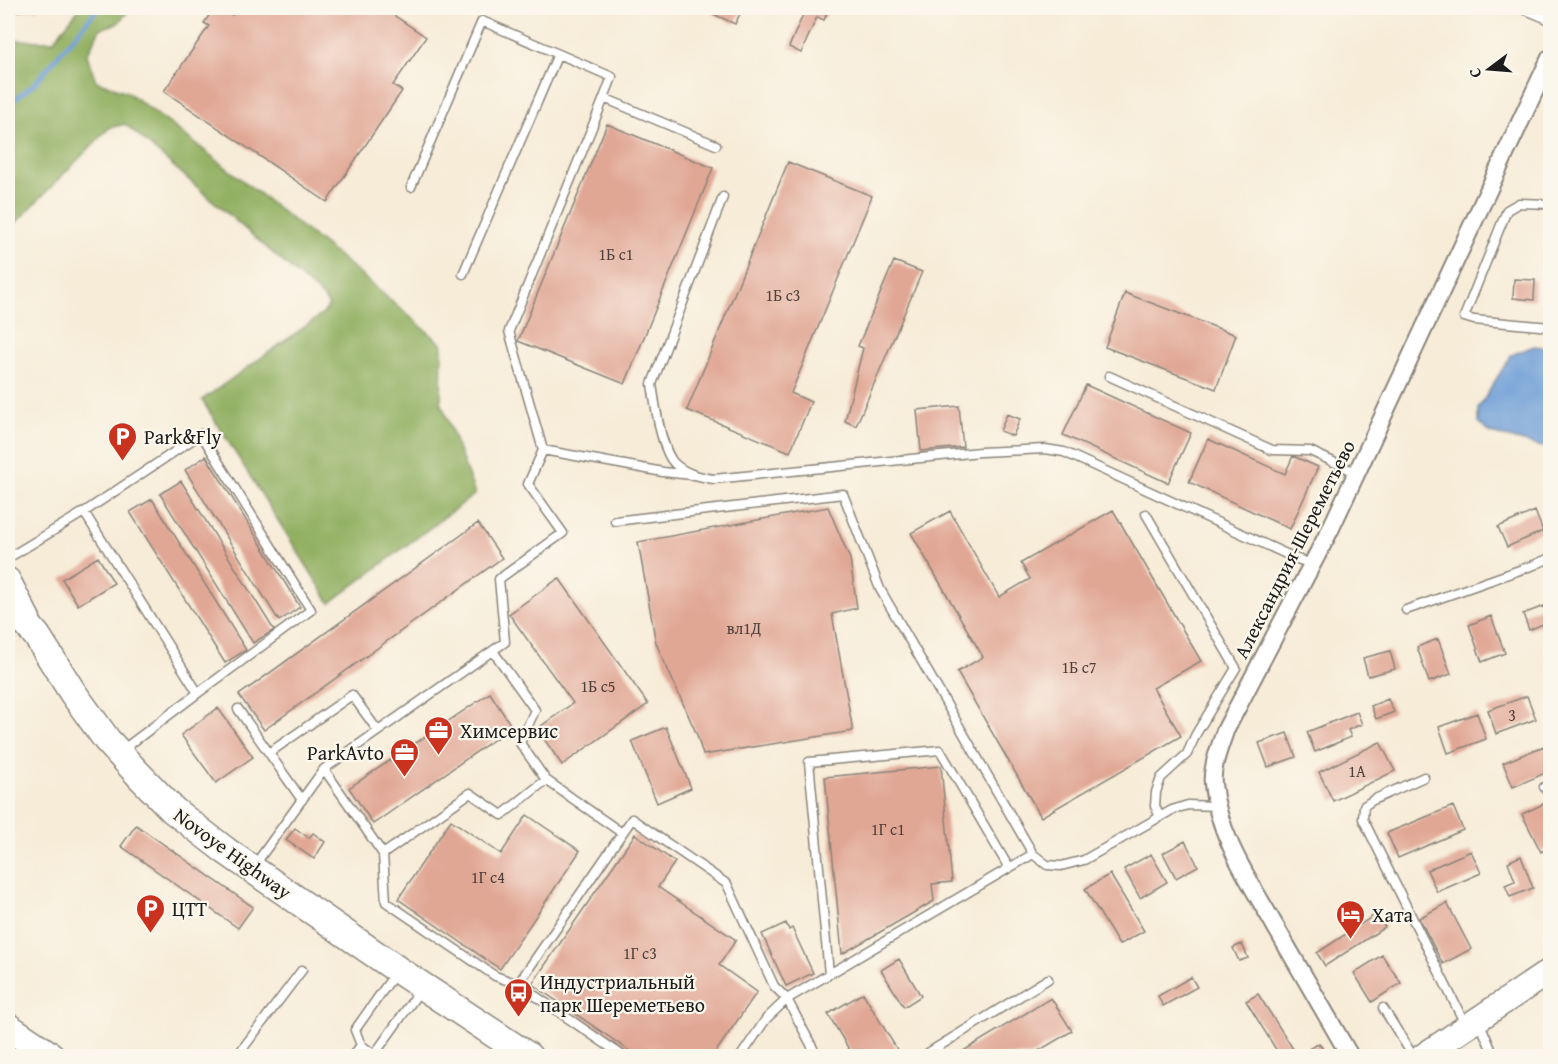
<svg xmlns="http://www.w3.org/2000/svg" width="1558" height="1064" viewBox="0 0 1558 1064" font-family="'Gentium Book Plus',serif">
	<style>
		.forest { fill: #92b062; stroke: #57663f; stroke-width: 1.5 }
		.water { fill: #6c9cd6; stroke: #445c79; stroke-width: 1.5 }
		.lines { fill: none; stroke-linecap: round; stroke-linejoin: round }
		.stream { stroke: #6c9cd6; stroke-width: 4.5 }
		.building { fill: #e1a795 }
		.lane-casing { stroke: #8a847a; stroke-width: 11 }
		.street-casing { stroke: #8a847a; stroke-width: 20 }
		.secondary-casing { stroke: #8a847a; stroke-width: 27 }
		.primary-casing { stroke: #8a847a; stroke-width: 30 }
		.lane { stroke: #fff; stroke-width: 8 }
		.street { stroke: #fff; stroke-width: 16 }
		.secondary { stroke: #fff; stroke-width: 24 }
		.primary { stroke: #fff; stroke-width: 27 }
		.labels { text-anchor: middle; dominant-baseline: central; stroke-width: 4.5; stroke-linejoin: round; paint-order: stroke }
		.number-label { font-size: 16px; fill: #4d3f3a }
		.poi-label { font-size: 20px; fill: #1c1c1c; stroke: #fbf7ec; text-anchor: start }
		.street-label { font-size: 20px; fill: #1c1c1c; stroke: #fbf7ec }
	</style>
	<rect width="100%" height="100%" fill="#fbf7ec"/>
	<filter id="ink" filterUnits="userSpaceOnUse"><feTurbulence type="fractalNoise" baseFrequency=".0167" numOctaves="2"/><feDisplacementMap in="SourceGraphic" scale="12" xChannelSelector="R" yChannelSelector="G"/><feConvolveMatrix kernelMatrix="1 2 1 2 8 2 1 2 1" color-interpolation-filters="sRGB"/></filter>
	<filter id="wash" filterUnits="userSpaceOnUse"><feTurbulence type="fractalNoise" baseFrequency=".008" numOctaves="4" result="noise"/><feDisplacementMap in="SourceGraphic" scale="24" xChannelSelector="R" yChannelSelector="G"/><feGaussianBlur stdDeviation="1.35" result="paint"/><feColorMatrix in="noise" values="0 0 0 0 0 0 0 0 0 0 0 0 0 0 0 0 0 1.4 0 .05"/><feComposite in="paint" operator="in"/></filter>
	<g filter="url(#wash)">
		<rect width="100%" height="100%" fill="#f7ecd8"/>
		<path class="forest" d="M80,8H131L118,23L100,29L87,55L96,81L127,92L186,136L341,258L442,344L441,402L475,494L330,603L202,400L324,313L329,305L323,297L125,124L109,128L8,231V40L53,41Z"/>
		<path class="water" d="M1534,346L1550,348V449L1491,433L1478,423V409L1511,355Z"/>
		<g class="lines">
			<path class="stream" d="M8,105L34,84L94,13L102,8"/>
		</g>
		<g id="blocks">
			<path class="building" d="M8,8H38V9L8,12Z
				M214,8H221L232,15L237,8H383L426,37L393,85L402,91L327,202L164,91L209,26L204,23Z
				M714,8H743L735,24L711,13Z
				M806,8H829L824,20L817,17L801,53L789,47Z
				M607,124L713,168L625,384L518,341Z
				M788,162L872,196L791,393L811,402L790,452L687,410Z
				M894,261L922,272L856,426L845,421L863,348L858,346Z
				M1514,279L1535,280L1534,300L1513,298Z
				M1125,293L1236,335L1216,389L1105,347Z
				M1086,385L1191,433L1168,483L1063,435Z
				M959,406L963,447L921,451L917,410Z
				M1007,414L1020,419L1013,436L1000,431Z
				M1208,439L1285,474L1293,456L1318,467L1290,529L1189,482Z
				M206,456L300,607L279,621L185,470Z
				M181,481L274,630L253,643L160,494Z
				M152,499L246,650L225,663L130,512Z
				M828,507L850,559L857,608L832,614L853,731L703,755L697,735L656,643L638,542Z
				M1113,510L1201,661L1153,688L1181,736L1041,817L957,672L983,657L911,533L950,511L999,597L1030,579L1021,563Z
				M1535,511L1543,531L1507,547L1498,527Z
				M478,523L502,558L264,730L239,695Z
				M98,557L114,583L78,605L62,579Z
				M559,578L648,704L562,765L537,729L573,703L509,614Z
				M1544,606L1550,621L1529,630L1523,614Z
				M1491,616L1505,653L1482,662L1469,625Z
				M1438,639L1451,674L1429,682L1417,647Z
				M1390,651L1395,669L1368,676L1363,658Z
				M490,693L512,727L373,824L349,788Z
				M1527,696L1536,719L1496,734L1488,710Z
				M1388,699L1394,712L1376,719L1371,706Z
				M218,708L253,757L216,783L181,735Z
				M1357,712L1362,724L1348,730L1351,737L1315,752L1307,732Z
				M1477,713L1486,739L1448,753L1439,727Z
				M666,727L691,788L657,803L632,741Z
				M1287,733L1296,757L1268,767L1259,743Z
				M1380,742L1395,771L1333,801L1319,772Z
				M1544,746L1550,760V771L1513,787L1503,763Z
				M941,766L952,882L932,884L934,901L842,954L825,777Z
				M1545,803L1550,815V847L1541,852L1522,814Z
				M1453,806L1463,830L1398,858L1387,833Z
				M527,815L580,851L500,969L398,899L451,820L501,854Z
				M136,825L253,907L238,928L121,846Z
				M295,828L309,838L313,833L325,842L314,859L286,840Z
				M635,834L675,862L658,887L736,940L719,965L757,992L713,1056H637L532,984Z
				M1185,841L1198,866L1176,878L1163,853Z
				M1471,851L1481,873L1437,892L1427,870Z
				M1151,854L1167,882L1140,898L1124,869Z
				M1521,856L1533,888L1510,897L1505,885L1515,881L1508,862Z
				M1110,874L1144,931L1119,945L1085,889Z
				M1447,903L1471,949L1443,964L1419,918Z
				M1376,914L1385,927L1325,966L1317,953Z
				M786,923L789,930L792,928L813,973L786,986L762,934Z
				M1242,944L1248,958L1239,961L1233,948Z
				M1382,955L1401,983L1372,1002L1354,973Z
				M899,959L921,996L904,1007L881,970Z
				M1191,977L1197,987L1163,1006L1158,996Z
				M863,993L901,1056H853L828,1014Z
				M1258,994L1297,1055L1295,1056H1280L1246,1001Z
				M1051,998L1072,1031L1030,1056H955Z
				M1319,1043L1327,1056H1302L1300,1054Z"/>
		</g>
	</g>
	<g filter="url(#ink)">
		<use href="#blocks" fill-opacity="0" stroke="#8a847a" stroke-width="1.5"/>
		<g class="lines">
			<defs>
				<path id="lane" d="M1521,8L1550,20
					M411,187L482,21L612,77L604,98
					M723,197L652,384C655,404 661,451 675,464C686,474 700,477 714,479L980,452L1045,449L1064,452L1297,559L1312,564
					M1550,204L1519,203L1507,210L1464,317L1474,320L1550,327
					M463,274L558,54
					M1109,376L1272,450L1310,451L1357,473
					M543,450L528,484L563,533L499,579L505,642L324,769L383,854L470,793L502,815L546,780L622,833
					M692,475L663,472L543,450L509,331L604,98L716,145
					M84,512L198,693L121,751
					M1146,514L1236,668L1196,734L1187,754L1161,778L1156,792L1155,806L1160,817
					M615,521L843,494L880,589L1033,854L1047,865L1061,866L1084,860L1172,810L1188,805L1216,806
					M8,558L84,512L201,434L311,610L198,693
					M1406,610L1534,565L1550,558
					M493,651L535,710L520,743L546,780
					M238,709L302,800
					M269,753L352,695L378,731
					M1424,777L1373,800L1364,806L1363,819L1466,1026
					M1544,787L1550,794
					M383,854L386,902L495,976L518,984
					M254,866L324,769
					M829,974L809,762L940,750L1009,868
					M1383,1008L1413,1056
					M1479,1021L1494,1056
					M374,1055L421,989
					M237,1056L302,970
					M353,1056L361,1045
					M376,1056L361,1045L355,1030L396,972
					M623,1056L518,984L632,819L727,884L774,986L787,999L817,1056
					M741,1056L766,1019L787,999L1033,854
					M930,1056L928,1053L1048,979"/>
				<path id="street" d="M1350,1056C1325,1013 1300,969 1275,926C1250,882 1218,835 1213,784C1211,767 1220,747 1225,731L1330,530L1550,58"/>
				<path id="secondary" d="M8,580L28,619
					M1423,1056L1550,971"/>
				<path id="primary" d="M8,602L37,636L73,693L107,740L139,775L173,810L226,851L398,970L528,1056
					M8,1027L51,1056"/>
			</defs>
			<use href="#lane" class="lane-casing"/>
			<use href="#street" class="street-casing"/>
			<use href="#secondary" class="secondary-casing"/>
			<use href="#primary" class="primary-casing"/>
			<use href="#lane" class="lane"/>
			<use href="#street" class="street"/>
			<use href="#secondary" class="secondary"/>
			<use href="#primary" class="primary"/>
		</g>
	</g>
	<defs>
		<symbol id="parking-pin" viewBox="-11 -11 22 30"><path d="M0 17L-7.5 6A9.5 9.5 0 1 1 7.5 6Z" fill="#c8321e" stroke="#fbf7ec"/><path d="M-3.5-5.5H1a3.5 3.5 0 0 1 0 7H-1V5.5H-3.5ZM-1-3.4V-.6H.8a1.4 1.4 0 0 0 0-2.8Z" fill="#fff"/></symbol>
		<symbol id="office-pin" viewBox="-11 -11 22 30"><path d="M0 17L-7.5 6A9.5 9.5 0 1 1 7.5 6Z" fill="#c8321e" stroke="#fbf7ec"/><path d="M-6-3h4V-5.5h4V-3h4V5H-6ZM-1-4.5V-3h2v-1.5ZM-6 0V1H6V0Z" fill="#fff"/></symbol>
		<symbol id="hotel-pin" viewBox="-11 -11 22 30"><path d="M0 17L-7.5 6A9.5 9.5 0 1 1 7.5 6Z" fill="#c8321e" stroke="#fbf7ec"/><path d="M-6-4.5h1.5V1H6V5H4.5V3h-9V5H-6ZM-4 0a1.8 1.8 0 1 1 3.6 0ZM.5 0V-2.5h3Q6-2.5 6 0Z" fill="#fff"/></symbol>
		<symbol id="bus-pin" viewBox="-11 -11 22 30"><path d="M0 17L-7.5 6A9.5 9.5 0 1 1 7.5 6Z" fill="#c8321e" stroke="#fbf7ec"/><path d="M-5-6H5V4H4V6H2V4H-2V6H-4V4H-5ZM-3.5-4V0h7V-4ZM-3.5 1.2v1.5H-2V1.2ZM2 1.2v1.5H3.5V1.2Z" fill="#fff"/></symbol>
	</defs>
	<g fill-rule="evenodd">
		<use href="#parking-pin" x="106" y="420" width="33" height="45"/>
		<use href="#office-pin" x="422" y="714" width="33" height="45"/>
		<use href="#office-pin" x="388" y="736" width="33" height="45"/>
		<use href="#parking-pin" x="134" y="892" width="33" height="45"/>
		<use href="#hotel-pin" x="1334" y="898" width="33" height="45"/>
		<use href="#bus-pin" x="502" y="976" width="33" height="45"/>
	</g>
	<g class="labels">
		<g class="number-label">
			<text x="616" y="254">1Б с1</text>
			<text x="783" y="295">1Б с3</text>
			<text x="744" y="628">вл1Д</text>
			<text x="1079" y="667">1Б с7</text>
			<text x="598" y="686">1Б с5</text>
			<text x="1512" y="715">3</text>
			<text x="1357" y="771">1А</text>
			<text x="888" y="829">1Г с1</text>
			<text x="488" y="877">1Г с4</text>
			<text x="640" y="953">1Г с3</text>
		</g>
		<g class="poi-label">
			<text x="144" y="436">Park&amp;Fly</text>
			<text x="460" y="730">Химсервис</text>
			<text x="384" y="752" text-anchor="end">ParkAvto</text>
			<text x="172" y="908">ЦТТ</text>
			<text x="1372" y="914">Хата</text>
			<text x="540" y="981">Индустриальный<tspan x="540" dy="23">парк Шереметьево</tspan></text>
		</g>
		<g class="street-label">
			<text transform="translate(1294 549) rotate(-63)">Александрия-Шереметьево</text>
			<text transform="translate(233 853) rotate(36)">Novoye Highway</text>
		</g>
	</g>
	<rect width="1558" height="1064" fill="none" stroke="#fbf7ec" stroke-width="30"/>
	<g transform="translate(1489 69) rotate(254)" stroke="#fbf7ec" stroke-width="4.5" paint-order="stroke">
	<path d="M0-4.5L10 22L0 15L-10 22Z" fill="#1c1c1c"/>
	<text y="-9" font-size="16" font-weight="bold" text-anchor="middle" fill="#1c1c1c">С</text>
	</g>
</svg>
